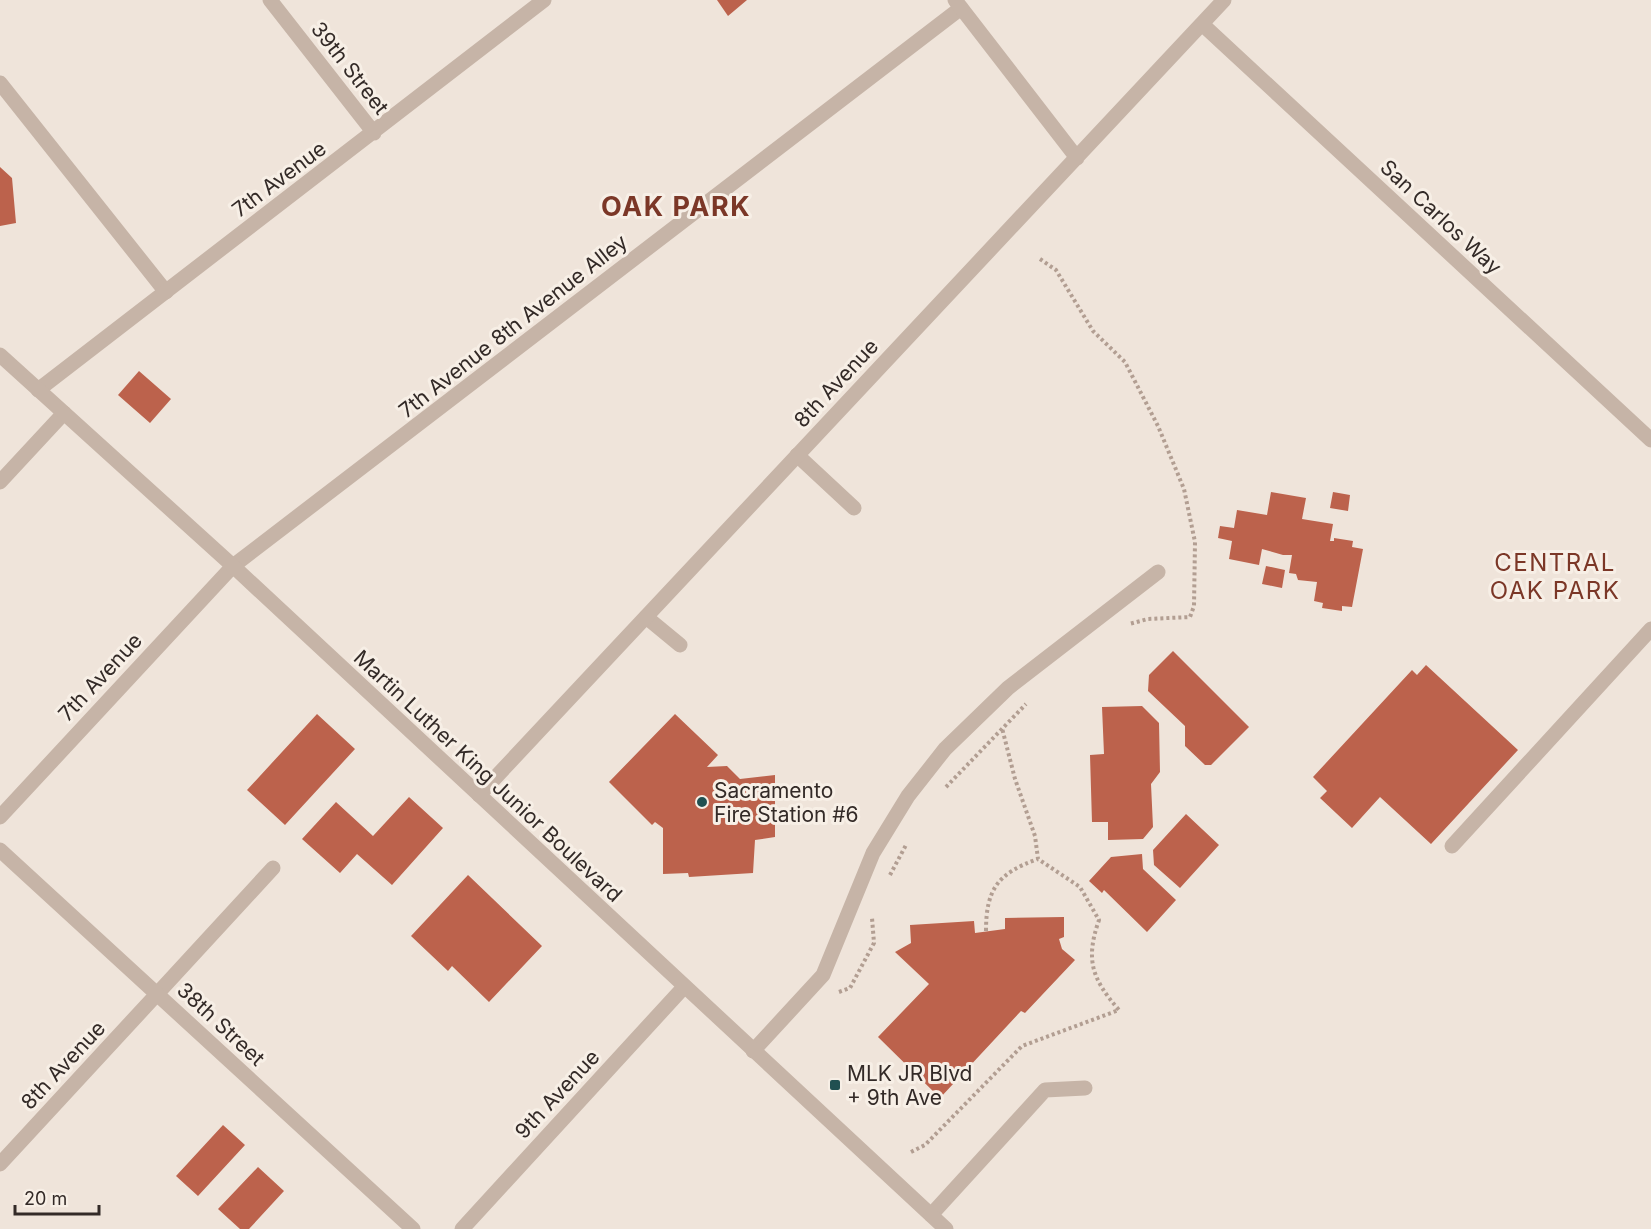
<svg xmlns="http://www.w3.org/2000/svg" width="1651" height="1229" viewBox="0 0 1651 1229" font-family="Inter,sans-serif">
	<style>
		.building { fill: #bc624c }
		.lines { fill: none; stroke-linecap: round; stroke-linejoin: round }
		.path { stroke: #b29e92; stroke-width: 4; stroke-dasharray: 3 3; stroke-linecap: butt }
		.service { stroke: #c6b4a7; stroke-width: 15 }
		.minor { stroke: #c6b4a7; stroke-width: 15 }
		.tertiary { stroke: #c6b4a7; stroke-width: 15 }
		.poi-dot { fill: #205051; stroke: #f7efe6; stroke-width: 2 }
		.labels { text-anchor: middle; dominant-baseline: central; stroke-width: 6; stroke-linejoin: round; paint-order: stroke }
		.street-label { font-size: 21px; fill: #332a27; stroke: #f7efe6 }
		.poi-label { font-size: 21px; fill: #332a27; stroke: #f7efe6; text-anchor: start }
		.quarter-label { font-size: 24px; letter-spacing: 1.5px; fill: #7b3727; stroke: #f7efe6 }
		.district-label { font-size: 27px; font-weight: bold; letter-spacing: 1.5px; fill: #7b3727; stroke: #f7efe6 }
	</style>
	<rect width="100%" height="100%" fill="#efe4da"/>
	<path class="building" d="M717,0H747L728,16Z
		M0,167L12,178L16,223L0,226Z
		M139,371L171,399L150,423L118,395Z
		M1271,492L1306,498L1302,519L1333,524L1330,541H1334V538L1353,541L1352,547L1363,549L1352,607L1342,606V611L1322,608L1323,603L1314,601L1317,582L1298,580L1296,574L1289,573L1292,555H1283L1262,549L1259,565L1229,559L1232,541L1218,538L1220,526L1234,528L1237,510L1267,515Z
		M1333,492L1350,495L1348,511L1330,508Z
		M1266,566L1285,570L1282,588L1262,584Z
		M1173,651L1249,727L1211,765H1205L1185,746V726L1148,691L1149,675Z
		M1426,665L1518,750L1431,844L1380,797L1352,828L1320,798L1327,791L1313,777L1412,670L1417,675Z
		M1142,706L1159,723L1160,772L1151,784L1153,827L1143,839L1108,840V822H1092L1090,755L1104,754L1102,707Z
		M317,714L355,749L285,825L247,790Z
		M675,714L718,755L707,767L727,766L740,779L775,775V837L755,840L753,873L689,877L688,873L663,874V828L655,822L652,825L609,782Z
		M409,797L443,828L392,885L357,854L340,873L302,839L336,802L373,836Z
		M1186,814L1219,845L1180,888L1154,865L1153,850Z
		M1142,854L1143,869L1176,900L1147,932L1104,890L1102,893L1089,881L1111,857Z
		M468,875L542,946L489,1002L452,966L448,971L411,936Z
		M1064,917V937L1059,939L1062,949L1075,960L1025,1013L1021,1011L940,1098L878,1037L929,984L895,952L911,943L910,925L974,921L975,933L1005,929V918Z
		M223,1125L245,1145L198,1196L176,1176Z
		M258,1167L284,1191L249,1229H240L218,1209Z"/>
	<g class="lines">
		<path class="path" d="M1040,259L1056,270L1093,331L1125,362L1158,426L1184,489L1195,542L1194,606L1190,617L1148,619L1129,624
			M946,787L1026,704
			M890,875L906,845
			M986,931C986,889 998,873 1038,859
			M839,992L850,988L874,943L872,918
			M911,1152L925,1145L1022,1046L1119,1010C1092,979 1085,960 1099,920L1080,887L1038,859L1035,836L1015,779L1002,728"/>
		<path class="service" d="M0,83L166,292
			M797,455L854,508
			M0,482L64,413
			M233,566L961,8
			M646,617L680,645
			M1452,846L1651,629
			M157,994L273,868
			M753,1051L823,975L873,853L908,796L945,749L1008,688L1158,572
			M931,1215L1045,1090L1085,1088"/>
		<path class="minor" d="M270,0L374,133
			M955,0L1077,158
			M1202,24L1651,440
			M38,390L544,0
			M479,795L1224,0
			M0,817L233,566
			M0,850L413,1229
			M0,1164L157,994
			M462,1229L684,987"/>
		<path class="tertiary" d="M0,355L233,566L946,1229"/>
	</g>
	<g class="poi-dot">
		<circle cx="702" cy="802" r="6"/>
		<rect x="829" y="1079" width="12" height="12" rx="3"/>
	</g>
	<g class="labels">
		<g class="street-label">
			<text transform="translate(350 68) rotate(52)">39th Street</text>
			<text transform="translate(279 179) rotate(-37)">7th Avenue</text>
			<text transform="translate(1441 217) rotate(43)">San Carlos Way</text>
			<text transform="translate(513 326) rotate(-38)">7th Avenue 8th Avenue Alley</text>
			<text transform="translate(836 383) rotate(-47)">8th Avenue</text>
			<text transform="translate(100 677) rotate(-47)">7th Avenue</text>
			<text transform="translate(488 776) rotate(43)">Martin Luther King Junior Boulevard</text>
			<text transform="translate(221 1024) rotate(43)">38th Street</text>
			<text transform="translate(63 1065) rotate(-47)">8th Avenue</text>
			<text transform="translate(557 1094) rotate(-47)">9th Avenue</text>
		</g>
		<g class="poi-label">
			<text x="714" y="790">Sacramento<tspan x="714" dy="24">Fire Station #6</tspan></text>
			<text x="847" y="1073">MLK JR Blvd<tspan x="847" dy="24">+ 9th Ave</tspan></text>
		</g>
		<g class="quarter-label">
			<text x="1555" y="562">CENTRAL<tspan x="1555" dy="28">OAK PARK</tspan></text>
		</g>
		<g class="district-label">
			<text x="676" y="206">OAK PARK</text>
		</g>
	</g>
	<path d="M15 1205v9h84v-9" fill="none" stroke="#332a27" stroke-width="3"/>
	<text x="24" y="1205" font-size="18" fill="#332a27" stroke="#f7efe6" stroke-width="4.5" paint-order="stroke">20 m</text>
</svg>
